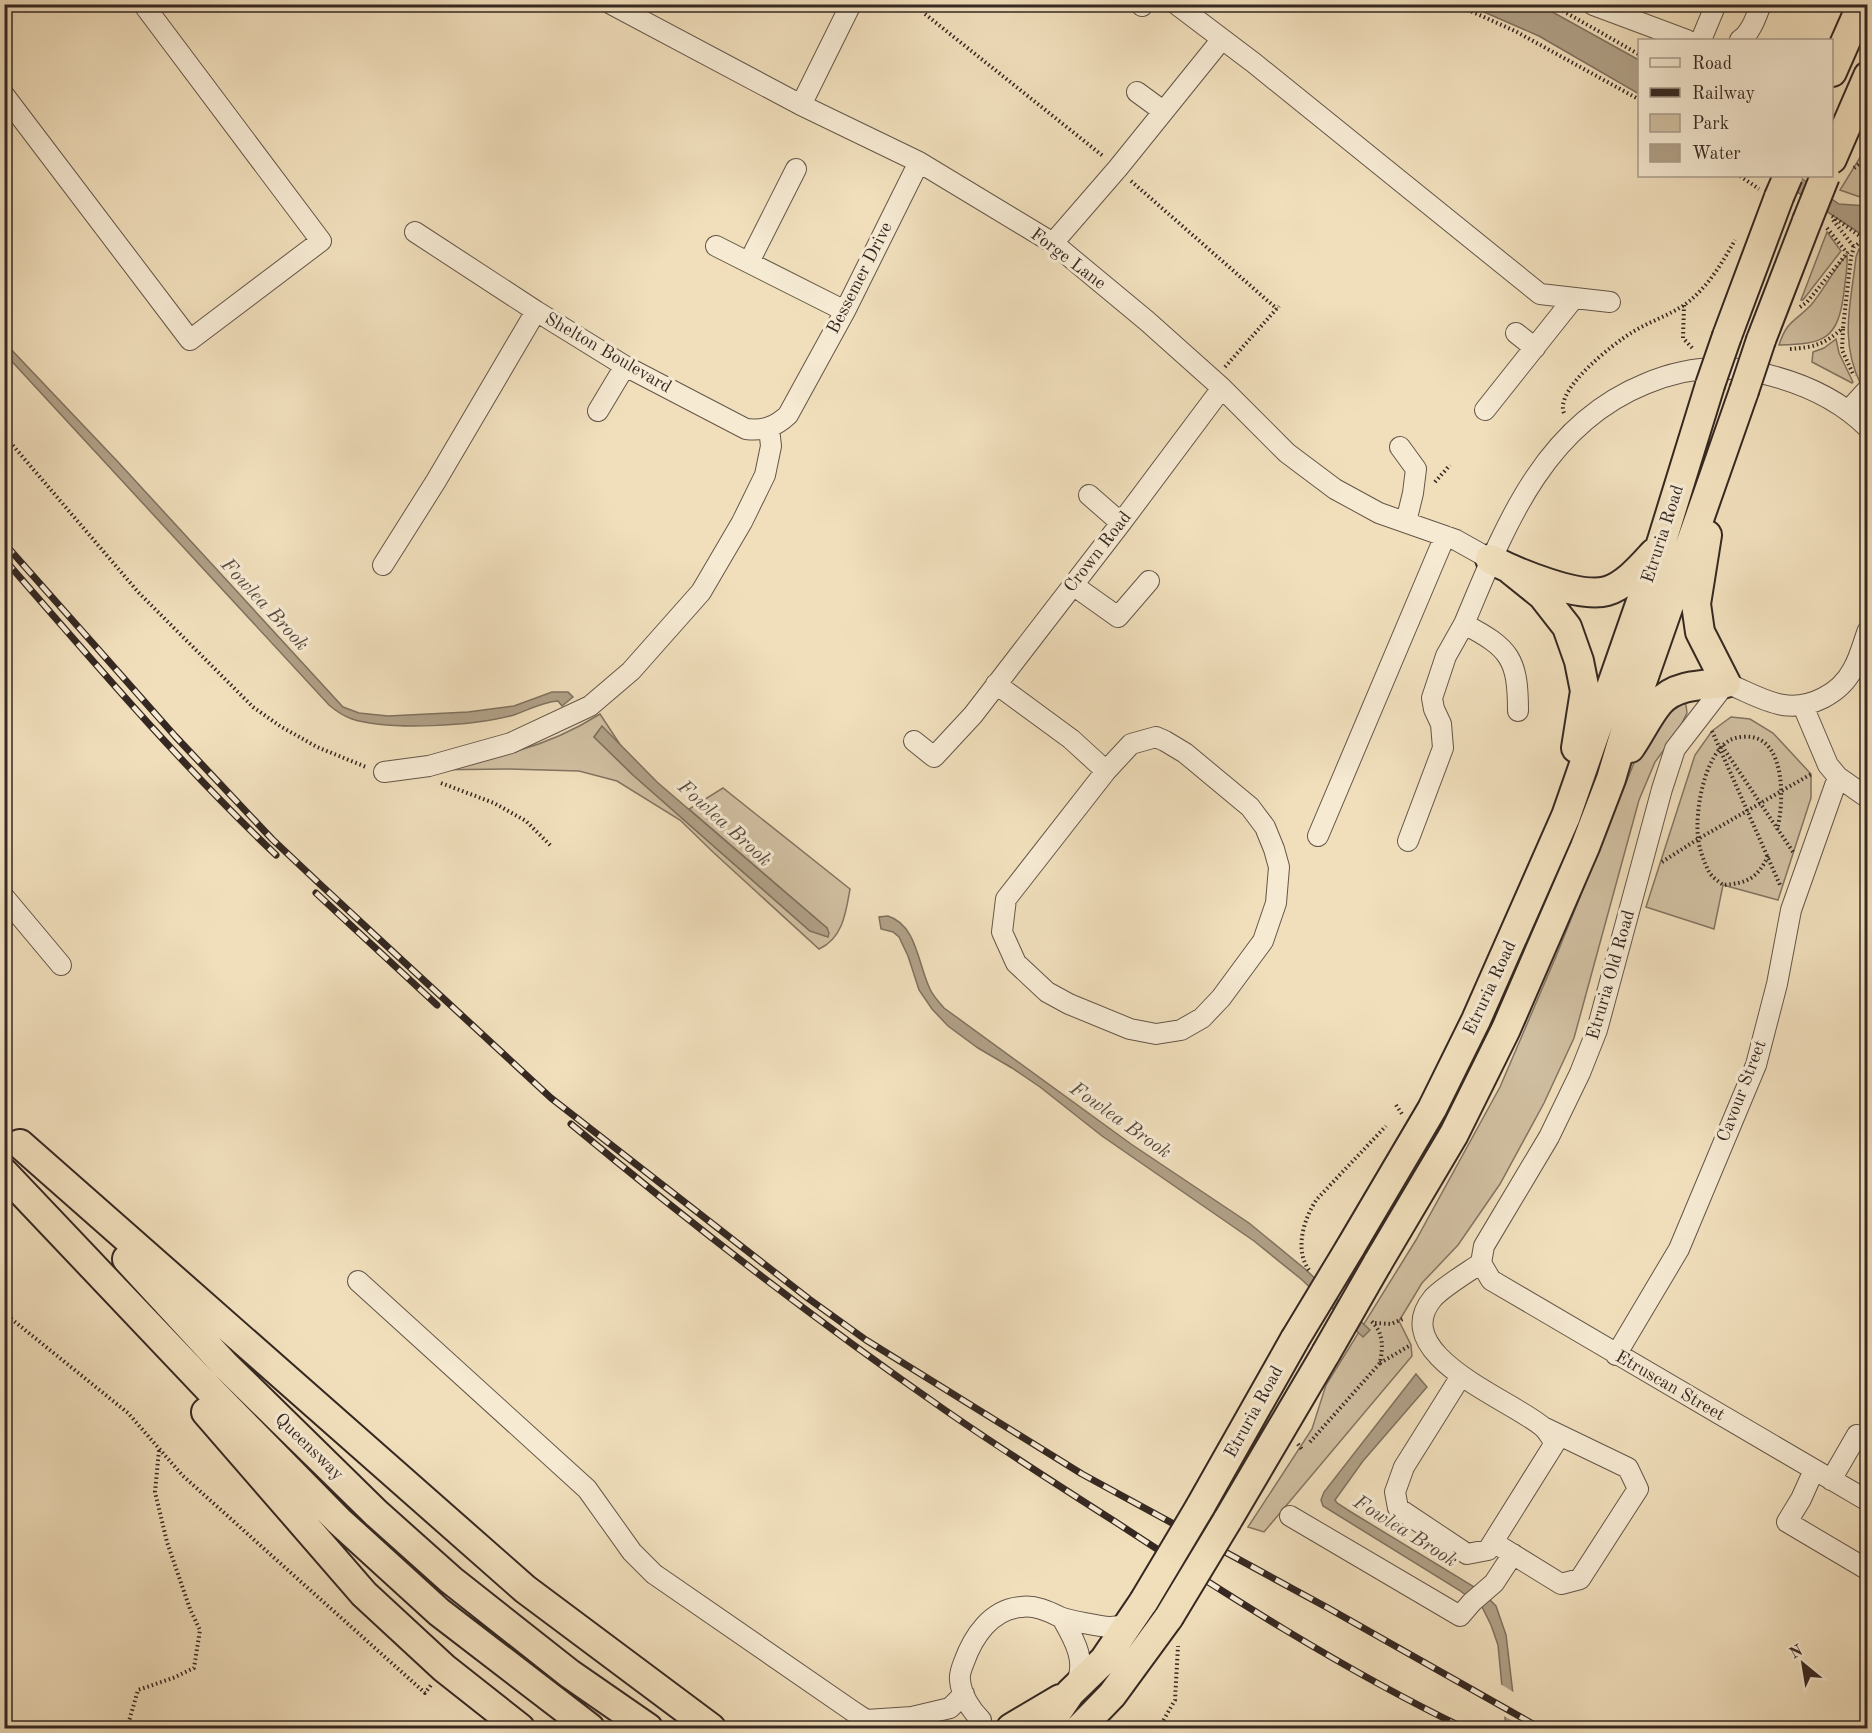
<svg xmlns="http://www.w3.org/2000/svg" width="1872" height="1733" viewBox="0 0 1872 1733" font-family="'Old Standard TT',serif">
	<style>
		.green { fill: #d1c0a2; stroke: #837462; stroke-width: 1.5 }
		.water { fill: #b1a188; stroke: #7f715f; stroke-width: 1.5 }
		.pier { fill: #f1dfbc }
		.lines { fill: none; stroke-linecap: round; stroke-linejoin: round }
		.minor-casing { stroke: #645648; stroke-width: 22 }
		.highway-casing { stroke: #352822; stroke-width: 32 }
		.path { stroke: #352822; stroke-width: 4; stroke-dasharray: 1.5 3; stroke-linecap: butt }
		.minor { stroke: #f6ead3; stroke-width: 20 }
		.highway { stroke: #f1dfbc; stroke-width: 28 }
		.rail-casing { stroke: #352822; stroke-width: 7 }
		.rail { stroke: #f6ead3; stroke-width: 4.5; stroke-dasharray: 14; stroke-linecap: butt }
		.highway-bridge-casing { stroke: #352822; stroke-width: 32; stroke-linecap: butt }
		.highway-bridge { stroke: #f1dfbc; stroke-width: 28 }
		.labels { text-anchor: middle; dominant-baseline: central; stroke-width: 6; stroke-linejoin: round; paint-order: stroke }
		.street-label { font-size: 18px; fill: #352822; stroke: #f6ead3 }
		.water-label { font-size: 20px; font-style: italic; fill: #5a4c41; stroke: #f6ead3 }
	</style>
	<rect width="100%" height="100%" fill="#f1dfbc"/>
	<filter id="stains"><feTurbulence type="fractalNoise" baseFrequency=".00333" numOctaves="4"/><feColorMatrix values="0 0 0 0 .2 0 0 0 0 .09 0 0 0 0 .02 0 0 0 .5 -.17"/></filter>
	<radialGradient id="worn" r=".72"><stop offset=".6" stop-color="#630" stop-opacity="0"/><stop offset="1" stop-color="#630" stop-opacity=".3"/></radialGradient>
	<path class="green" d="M1867,146L1868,196L1866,199L1840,190Z
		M1827,232L1841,251L1803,300H1801Z
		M1859,249L1868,253C1867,271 1862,287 1861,305C1859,330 1863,354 1868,379L1861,385C1839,340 1851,304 1856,257Z
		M1847,255C1848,267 1845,280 1844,292C1838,340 1824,344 1779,345C1787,320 1795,322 1811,305C1824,290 1833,270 1847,255Z
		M1836,339L1839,353L1853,382L1852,383L1812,362L1813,352L1824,348Z
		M1682,702L1686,705L1687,713L1679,729L1655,762L1639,800L1574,1038L1544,1103L1500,1184L1458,1245L1422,1283L1399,1321L1411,1345L1412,1356L1264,1532L1248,1527L1312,1429L1326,1385L1416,1240L1500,1087L1557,954L1636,758L1665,710Z
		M600,714L621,746L602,727L594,737L633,775L810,931L827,928L689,809L723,788L850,889C846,912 843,938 819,949L714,853L680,820L617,781L579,771L509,769L421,770C488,759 542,751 600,714Z
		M1731,717L1750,719L1773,733L1811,774V798L1778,900L1723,885L1714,929L1646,907L1695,755L1712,731Z"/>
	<path class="water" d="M1468,5H1540L1639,60V94L1539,36Z
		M1773,176H1798L1839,204L1867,206V238Z
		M5,343L119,463L343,707L359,713L388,716L468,712L514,706L552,692H568L573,697L562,706L558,701C542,702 528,710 514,715C475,726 390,731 352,719C343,716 336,711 329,705L5,354Z
		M602,726L657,782L827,928L829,933L828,937L810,931L633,775L594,737Z
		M888,916C917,925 918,965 930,989C933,996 939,1002 944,1008L1131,1144L1249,1223L1305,1269L1370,1330L1363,1337L1301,1279L1254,1241L1102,1136L1040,1087L1012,1068L978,1048L948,1026L932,1009L919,990L908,956L899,937L893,932L881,929L879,917Z
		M1416,1374L1427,1387L1363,1461L1335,1500L1337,1503L1351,1512L1476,1588L1486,1596L1496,1606L1506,1635L1517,1728H1506L1498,1645L1491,1625L1482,1607L1459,1590L1323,1506L1321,1500L1324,1492Z"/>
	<path class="pier" d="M1497,1682L1515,1693L1520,1725L1502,1715Z"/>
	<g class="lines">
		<defs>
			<path id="minor" d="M611,4L801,105L919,162L1053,243L1147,321L1222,388L1287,453L1335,489L1379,513L1456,540L1490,559
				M1176,4L1254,63L1540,294L1610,302
				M1593,5L1687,40
				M1142,6L1143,4
				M1701,40L1716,4
				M1740,40C1751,33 1756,17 1761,4
				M1137,92L1163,111
				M4,95L190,340L321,241L143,4
				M801,105L851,4
				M415,232L536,311L625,366L746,429C764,431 775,427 788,415L845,311L919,162
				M1053,243L1118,168L1222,39
				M716,246L845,311
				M749,262L796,169
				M1516,333L1535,348
				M1485,410L1574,298
				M598,411L625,366
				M1848,411L1868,389
				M1400,447L1416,469L1413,493L1406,522
				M1089,495L1121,523
				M383,565L436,481L536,311
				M1073,585L1118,617L1149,581
				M1868,630C1863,643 1860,657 1853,669C1840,694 1810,709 1783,705C1764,702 1744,690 1726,683L1675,749L1662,789L1597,1030L1580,1073L1549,1137L1484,1246L1481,1263L1491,1280L1868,1501
				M996,684L1071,739L1106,771L1131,744L1156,737L1165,741L1185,753L1250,807L1265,827L1274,849L1279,867L1276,903L1263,941L1221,998L1202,1018L1181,1030L1156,1034L1130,1029L1069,1004L1047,992L1016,963L1002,932L1006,899L1106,771
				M1803,706L1828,765L1838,777L1868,798
				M1518,711C1518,659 1510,648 1464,624C1504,529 1542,426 1645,384C1680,369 1718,364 1756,372C1798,381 1837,397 1868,428
				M914,741L934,757L973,715L1121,523L1222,388
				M384,772L429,766L511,743L590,706L631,671L701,592L742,522L765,475L771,446L769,428
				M1318,836L1445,536
				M1408,841L1443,748L1441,724L1434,709L1432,698L1446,656L1464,624
				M4,897L61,965
				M358,1281L587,1489L632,1552L654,1574L851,1710L866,1720L912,1717L950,1708L964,1694
				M1616,1355L1679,1249L1756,1065L1777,984L1791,910L1838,777
				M1461,1376L1404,1467L1395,1492L1398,1508L1467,1554L1488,1550L1555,1443C1551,1438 1548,1432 1544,1428C1515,1401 1385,1355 1433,1298C1443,1287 1468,1272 1481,1263
				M1814,1470L1801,1499L1787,1522L1868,1570
				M1831,1480L1857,1435
				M1290,1516L1460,1616L1472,1602L1494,1583L1513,1554
				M1493,1542L1561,1584L1580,1579L1638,1489L1628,1468L1545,1428
				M1062,1618C1074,1639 1089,1664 1074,1687
				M981,1720C971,1710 961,1695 960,1680C959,1674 962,1667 964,1662C973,1637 991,1609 1021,1607C1035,1605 1048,1611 1060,1617C1067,1620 1102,1627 1110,1627C1116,1627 1122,1626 1128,1624"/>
			<path id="highway" d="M1832,72L1862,4
				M1832,159L1868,76
				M1727,336L1779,197
				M1761,340L1807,221
				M1490,559C1515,572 1579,599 1607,591C1626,585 1641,567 1654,553
				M1511,570L1542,595L1567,627L1579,661L1585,691L1576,748
				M1630,748C1640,734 1648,716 1659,703C1675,684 1704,685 1726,683L1700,632L1696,604L1707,535
				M20,1144L525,1589L711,1728
				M4,1173L211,1391L339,1521L439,1612L590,1728
				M1350,1248L1432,1109L1476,1020L1566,816L1660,547L1710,385
				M127,1259L225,1365L376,1513L451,1580L570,1674L648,1728
				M1377,1264L1454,1134L1506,1029L1585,847L1611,779L1628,722L1744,391
				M206,1412L364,1594L444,1668L520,1728
				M1200,1507L1295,1339
				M1227,1521L1326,1353
				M1011,1728L1060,1699
				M1046,1728L1070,1693L1104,1660L1144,1601
				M1080,1728L1112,1695L1169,1617"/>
		</defs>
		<use href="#minor" class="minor-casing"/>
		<use href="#highway" class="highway-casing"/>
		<path class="path" d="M1455,4L1515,31L1640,100
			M1551,4L1640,55
			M925,14L1103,156
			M1854,168L1868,157
			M1740,176L1759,189
			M1131,181L1277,309
			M1832,216L1868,242
			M1833,220L1854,247
			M1827,228L1847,253
			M1684,305L1683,338L1694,350
			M1800,307L1807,302L1848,252
			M1843,329L1842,350L1854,376
			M1790,349C1815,347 1823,345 1843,328L1851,257L1854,247L1864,239
			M1225,367L1279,306
			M1564,413C1554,390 1613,344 1631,333C1648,322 1668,316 1684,305C1707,289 1722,263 1735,240
			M4,435L139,593L253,707L280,726L317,747L366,767
			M1435,482L1450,465
			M1712,731L1780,885
			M1722,746L1793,852
			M441,783L494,803L526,821L551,846
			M1768,856C1757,879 1747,883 1723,885C1718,881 1712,877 1709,872C1704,862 1699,849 1698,837C1695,811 1704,755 1730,740C1736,737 1745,736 1752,737C1786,743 1784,804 1777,830
			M1662,862L1698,839L1813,773
			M1396,1105L1402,1114
			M1309,1270C1294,1249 1304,1218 1317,1199L1386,1126
			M4,1313L128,1413L183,1476L425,1693L431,1685
			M1375,1323L1391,1324L1405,1318
			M1380,1363L1409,1346
			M1310,1442L1380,1363C1383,1347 1384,1332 1370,1320
			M1298,1444L1303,1451
			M127,1728L138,1690L173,1678L194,1668L200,1630L190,1609L167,1542L155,1492L159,1450
			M1159,1728L1175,1700L1178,1646"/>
		<use href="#minor" class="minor"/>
		<use href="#highway" class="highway"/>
		<defs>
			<path id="rail" d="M4,543L175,736L272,839L323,887L551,1098L809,1299L866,1340L1082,1474L1328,1608L1540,1728
				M4,559C92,660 179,763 276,855
				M316,893L437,1005
				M571,1124C691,1224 814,1319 942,1408C998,1447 1056,1484 1114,1521C1227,1595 1342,1669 1464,1728"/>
		</defs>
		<use href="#rail" class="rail-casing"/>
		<use href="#rail" class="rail"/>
		<defs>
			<path id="highway-bridge" d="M1779,197L1788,176
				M1807,221L1825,176
				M1710,385L1727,336
				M1744,391L1761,340
				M1295,1339L1350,1248
				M1326,1353L1377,1264
				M1144,1601L1200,1507
				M1169,1617L1227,1521"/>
		</defs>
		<use href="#highway-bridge" class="highway-bridge-casing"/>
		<use href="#highway-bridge" class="highway-bridge"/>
	</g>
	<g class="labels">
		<g class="street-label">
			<text transform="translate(1068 259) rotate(37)">Forge Lane</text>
			<text transform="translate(860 278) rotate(-63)">Bessemer Drive</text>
			<text transform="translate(608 353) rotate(30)">Shelton Boulevard</text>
			<text transform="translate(1663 534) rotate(-72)">Etruria Road</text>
			<text transform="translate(1098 552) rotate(-52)">Crown Road</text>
			<text transform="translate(1611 975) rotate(-74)">Etruria Old Road</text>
			<text transform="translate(1490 988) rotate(-65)">Etruria Road</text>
			<text transform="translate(1742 1091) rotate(-69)">Cavour Street</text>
			<text transform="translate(1670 1386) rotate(30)">Etruscan Street</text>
			<text transform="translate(1254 1412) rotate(-61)">Etruria Road</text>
			<text transform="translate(309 1447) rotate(44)">Queensway</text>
		</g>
		<g class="water-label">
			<text transform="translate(264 605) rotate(47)">Fowlea Brook</text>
			<text transform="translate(724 824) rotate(42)">Fowlea Brook</text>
			<text transform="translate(1120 1121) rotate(35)">Fowlea Brook</text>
			<text transform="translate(1405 1532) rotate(32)">Fowlea Brook</text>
		</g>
	</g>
	<rect width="1872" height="1733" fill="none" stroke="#f1dfbc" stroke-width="24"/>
	<rect x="6" y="6" width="1860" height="1721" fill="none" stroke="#352822" stroke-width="3"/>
	<rect x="12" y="12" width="1848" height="1709" fill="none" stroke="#352822" stroke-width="1.5"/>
	<rect x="1638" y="39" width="195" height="138" fill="#f6ead3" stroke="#a99c8c" stroke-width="1.5"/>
	<rect x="1650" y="58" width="30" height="9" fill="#f6ead3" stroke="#a99c8c" stroke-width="1.5"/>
	<text x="1692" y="69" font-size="18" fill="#352822">Road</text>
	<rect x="1650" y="88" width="30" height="9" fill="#352822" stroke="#a99c8c" stroke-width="1.5"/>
	<text x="1692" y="99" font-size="18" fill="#352822">Railway</text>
	<rect x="1650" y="114" width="30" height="18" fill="#d1c0a2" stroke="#a99c8c" stroke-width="1.5"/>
	<text x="1692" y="129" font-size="18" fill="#352822">Park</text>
	<rect x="1650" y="144" width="30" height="18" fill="#b1a188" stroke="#a99c8c" stroke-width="1.5"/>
	<text x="1692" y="159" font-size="18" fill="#352822">Water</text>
	<g transform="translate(1803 1664) rotate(330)" stroke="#f6ead3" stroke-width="4.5" paint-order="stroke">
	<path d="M0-4.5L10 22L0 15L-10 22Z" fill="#352822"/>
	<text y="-9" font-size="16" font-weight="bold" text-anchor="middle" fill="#352822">N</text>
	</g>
	<rect width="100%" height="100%" filter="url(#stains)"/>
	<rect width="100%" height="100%" fill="url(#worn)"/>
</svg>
